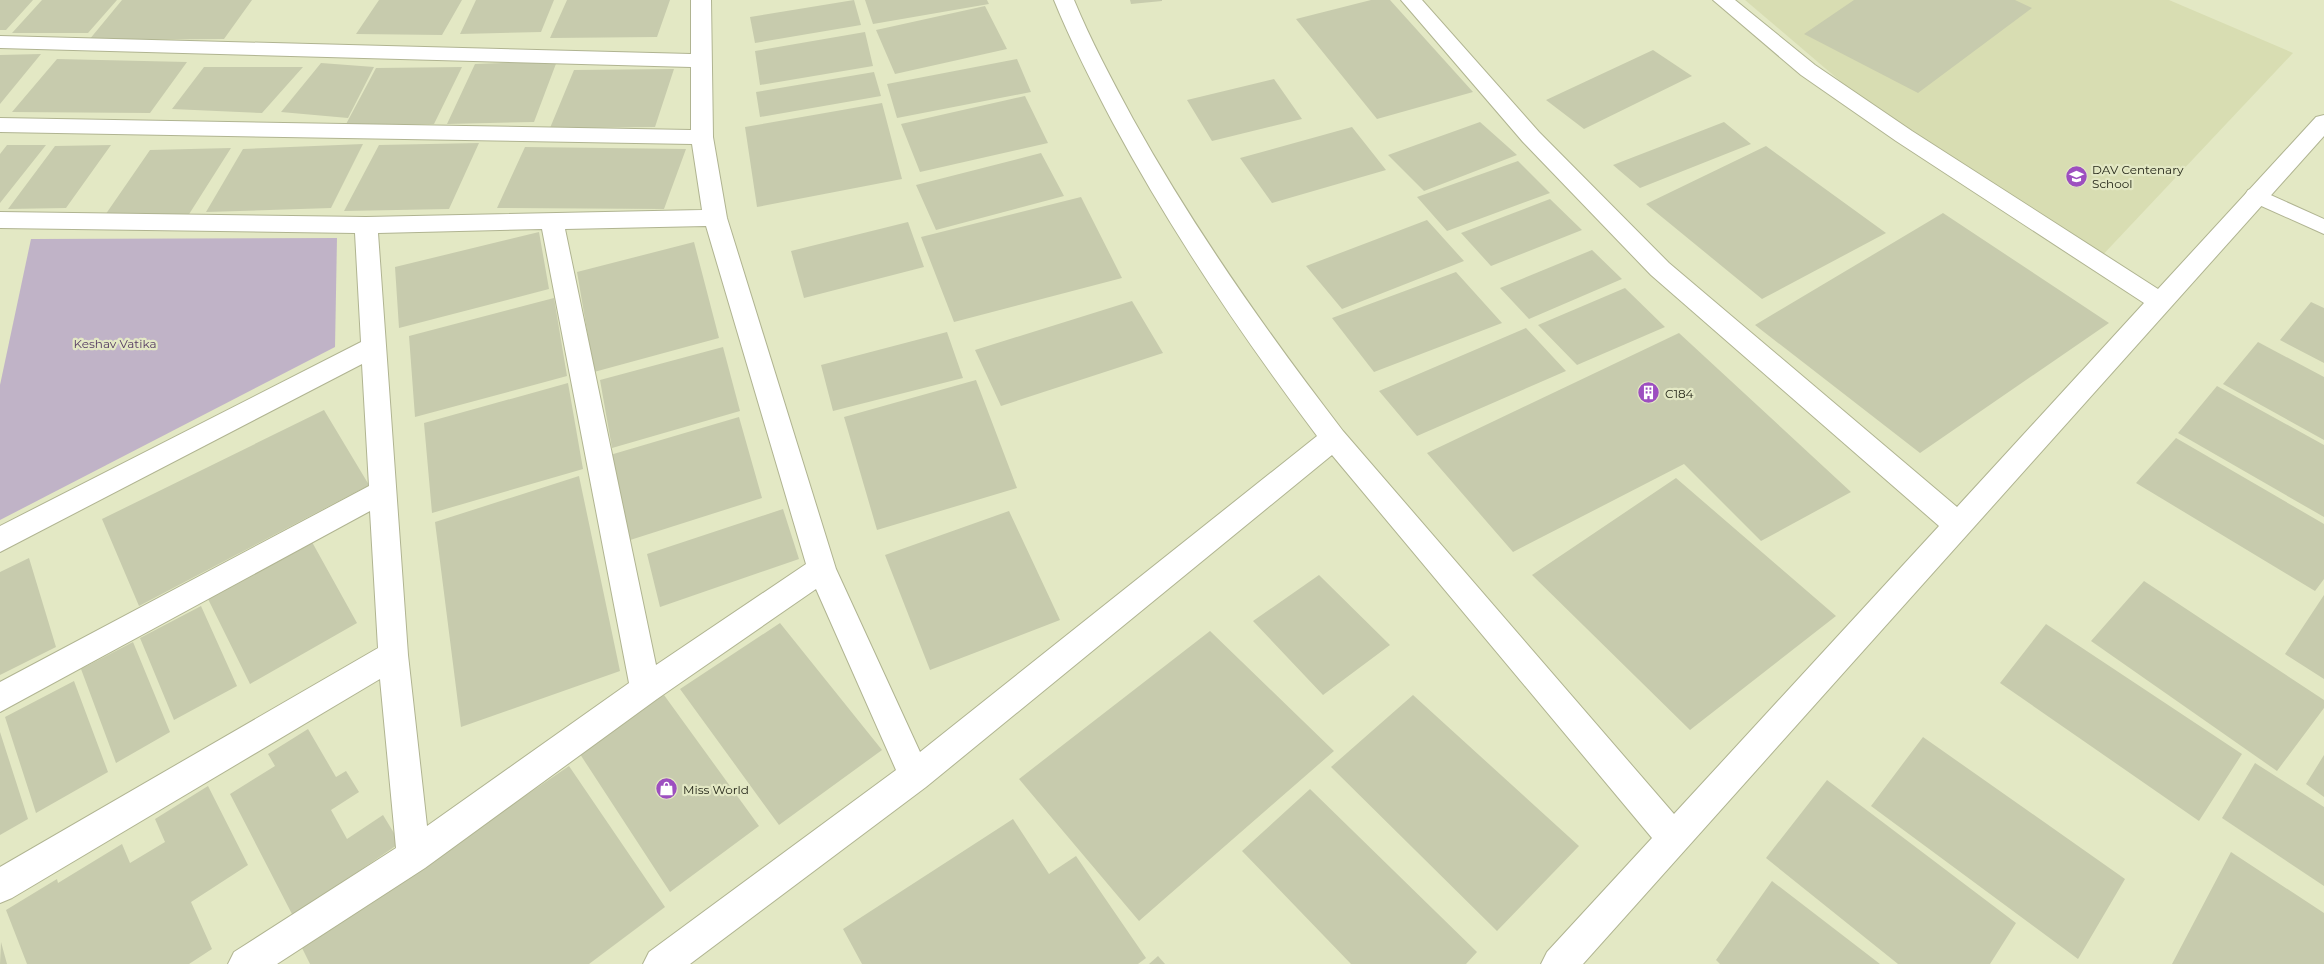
<svg xmlns="http://www.w3.org/2000/svg" width="2324" height="964" viewBox="0 0 2324 964" font-family="Montserrat,sans-serif">
	<style>
		.built { fill: #d8ddb2 }
		.green { fill: #c0b3c7 }
		.building { fill: #c7cbad }
		.lines { fill: none; stroke-linecap: round; stroke-linejoin: round }
		.service-casing { stroke: #b0b491; stroke-width: 2 }
		.minor-casing { stroke: #b0b491; stroke-width: 2 }
		.service { fill: #fff; fill-rule: evenodd }
		.minor { fill: #fff; fill-rule: evenodd }
		.labels { text-anchor: middle; dominant-baseline: central; stroke-width: 4.5; stroke-linejoin: round; paint-order: stroke }
		.poi-label { font-size: 12px; fill: #252719; stroke: #e3e8c4; text-anchor: start }
		.park-label { font-size: 12px; fill: #553b62; stroke: #e3e8c4 }
	</style>
	<rect width="100%" height="100%" fill="#e3e8c4"/>
	<path class="built" d="M1745,0H2169L2293,53L2098,260L1853,92Z"/>
	<path class="green" d="M337,238L335,347L0,520V385L31,239Z"/>
	<path class="building" d="M0,0H33L6,30H0Z
		M42,0H117L88,33H12Z
		M122,0H252L224,39L89,40Z
		M379,0H462L442,35L356,34Z
		M476,0H554L541,32L460,34Z
		M567,0H670L657,37L550,38Z
		M854,0L861,25L755,43L750,17Z
		M865,0H987L989,4L873,24Z
		M1130,0H1162V1L1131,4Z
		M1371,0H1390L1473,92L1377,119L1296,19Z
		M1854,0H2015L2032,8L1918,93L1804,34Z
		M985,6L1007,49L895,74L876,30Z
		M865,32L873,66L760,85L755,51Z
		M1653,50L1692,76L1584,129L1546,100Z
		M41,54L0,104V55Z
		M57,59L187,62L150,113L12,112Z
		M1017,59L1031,92L897,118L887,84Z
		M557,61L534,122L447,124L475,64Z
		M321,63L374,67L348,118L281,112Z
		M204,67H303L262,113L172,109Z
		M462,67L434,124L345,126L376,68Z
		M674,69L655,127L550,128L574,70Z
		M874,72L881,96L760,117L756,92Z
		M1274,79L1302,119L1212,141L1187,100Z
		M1025,96L1048,143L920,172L901,124Z
		M882,103L902,179L757,207L745,127Z
		M1480,122L1517,155L1424,191L1388,155Z
		M1724,122L1751,144L1640,188L1613,165Z
		M1352,127L1386,170L1272,203L1240,158Z
		M479,143L449,209L344,211L379,145Z
		M363,144L331,208L206,212L243,149Z
		M7,145H46L0,203V154Z
		M111,145L66,208L8,209L55,146Z
		M1766,146L1886,233L1762,299L1646,204Z
		M525,147L686,149L664,209L497,208Z
		M231,148L186,219L101,221L150,150Z
		M1041,153L1064,196L936,230L916,185Z
		M1518,161L1550,193L1447,231L1417,197Z
		M1081,197L1122,278L954,322L921,237Z
		M1550,199L1582,230L1491,266L1461,233Z
		M1943,213L2109,323L1920,453L1755,325Z
		M1427,220L1464,261L1342,309L1306,266Z
		M908,222L924,267L804,298L791,251Z
		M539,232L549,289L399,328L395,267Z
		M694,242L719,338L594,372L577,272Z
		M1592,250L1622,279L1529,319L1500,288Z
		M1456,272L1502,323L1374,372L1332,318Z
		M1625,288L1665,327L1577,365L1538,325Z
		M554,298L567,376L415,417L409,336Z
		M1132,301L1163,353L1001,406L975,350Z
		M2311,302L2324,308V363L2280,340Z
		M1526,328L1566,371L1417,436L1379,391Z
		M947,332L963,378L833,411L821,365Z
		M1679,333L1851,492L1761,541L1684,464L1513,552L1427,453Z
		M2258,342L2324,377V440L2223,384Z
		M723,347L740,411L612,448L600,380Z
		M976,380L1017,488L877,530L844,417Z
		M568,383L583,469L432,513L424,423Z
		M2217,386L2324,445V517L2178,433Z
		M324,410L369,485L139,606L102,519Z
		M739,417L762,498L627,541L610,455Z
		M2176,438L2324,524V579L2315,591L2136,483Z
		M579,476L620,671L461,727L435,522Z
		M1676,478L1836,616L1690,730L1532,575Z
		M783,509L799,559L660,607L647,554Z
		M1009,511L1060,620L930,670L885,555Z
		M312,542L357,623L250,684L208,599Z
		M29,558L56,647L0,675V572Z
		M1319,575L1390,645L1323,695L1253,621Z
		M2144,581L2324,700V708L2277,771L2091,641Z
		M2324,595V679L2285,654Z
		M201,606L237,686L174,720L140,638Z
		M780,623L882,750L779,825L680,689Z
		M2046,624L2242,754L2199,821L2000,683Z
		M1210,631L1334,751L1139,921L1019,779Z
		M133,642L170,732L116,763L81,669Z
		M74,681L108,772L36,813L5,717Z
		M664,695L759,826L670,892L578,751Z
		M1413,695L1579,846L1497,931L1331,767Z
		M308,729L336,777L346,771L359,792L331,810L347,839L383,815L400,843L293,916L230,794L275,766L268,754Z
		M0,732L28,819L0,835Z
		M1923,737L2125,879L2078,959L1871,806Z
		M2324,755V797L2306,784Z
		M2255,763L2324,807V886L2222,818Z
		M569,766L665,907L589,964H310L302,948Z
		M1827,780L2016,923L1990,964H1898L1766,858Z
		M208,786L248,865L191,902L212,949L189,964H27L6,910L57,879L58,883L122,844L130,863L165,842L155,819Z
		M1310,789L1477,952L1466,964H1351L1242,851Z
		M1013,819L1049,874L1076,856L1146,958L1138,964H862L843,929Z
		M2231,852L2324,913V964H2172Z
		M1772,881L1880,964H1720L1716,960Z
		M1,942L7,964H0Z
		M1158,956L1165,964H1149Z"/>
	<g class="lines">
		<defs>
			<path id="service" d="M2255,188L2324,219V234L2248,200L2245,195L2248,190Z"/>
			<path id="minor" d="M691,0H711L713,137L727,218L836,569L920,752L1317,436C1242,336 1172,233 1113,123C1092,83 1071,42 1054,0H1074C1091,41 1112,80 1133,119C1194,229 1266,331 1343,431L1674,814L1939,526L1651,275L1523,142L1401,0H1422L1539,132L1669,263L1957,507L2144,303L1896,141L1801,75L1713,0H1735L1815,65L1912,131L2158,289L2316,117L2324,115V136L1583,964H1541L1547,952L1652,838L1332,455L926,787L690,964H643L649,952L896,770L816,589L657,699L425,868L277,964H228L234,952L396,848L380,679L12,898L0,903V867L378,648L370,511L0,712V682L369,486L362,364L0,552V526L361,342L355,233L0,228V212L366,217L702,210L692,144L0,132V118L691,130V67L0,48V36L691,54ZM706,226L806,564L656,665L565,229ZM542,229L629,683L427,826L408,655L378,233Z"/>
		</defs>
		<use href="#service" class="service-casing"/>
		<use href="#minor" class="minor-casing"/>
		<use href="#service" class="service"/>
		<use href="#minor" class="minor"/>
	</g>
	<defs>
		<symbol id="school-disc" viewBox="-11 -11 22 22"><circle r="9.5" fill="#9d4fc0" stroke="#e3e8c4"/><path d="M0-5L7-2L0 1L-7-2ZM-4 1L0 2.5L4 1V4Q0 6-4 4Z" fill="#fff"/></symbol>
		<symbol id="building-disc" viewBox="-11 -11 22 22"><circle r="9.5" fill="#9d4fc0" stroke="#e3e8c4"/><path d="M-4-6H4V6H1V3H-1V6H-4ZM-2.5-4.3h1.7v1.8h-1.7ZM.8-4.3h1.7v1.8H.8ZM-2.5-1h1.7V.8h-1.7ZM.8-1h1.7V.8H.8Z" fill="#fff"/></symbol>
		<symbol id="shop-disc" viewBox="-11 -11 22 22"><circle r="9.5" fill="#9d4fc0" stroke="#e3e8c4"/><path d="M-5-2.5h2.3a2.7 3.5 0 0 1 5.4 0H5L5.5 6h-11ZM-1.5-2.5h3a1.5 2.3 0 0 0-3 0Z" fill="#fff"/></symbol>
	</defs>
	<g fill-rule="evenodd">
		<use href="#school-disc" x="2064" y="164" width="25" height="25"/>
		<use href="#building-disc" x="1636" y="380" width="25" height="25"/>
		<use href="#shop-disc" x="654" y="776" width="25" height="25"/>
	</g>
	<g class="labels">
		<g class="poi-label">
			<text x="2092" y="169">DAV Centenary<tspan x="2092" dy="14">School</tspan></text>
			<text x="1665" y="393">C184</text>
			<text x="683" y="789">Miss World</text>
		</g>
		<g class="park-label">
			<text x="115" y="343">Keshav Vatika</text>
		</g>
	</g>
</svg>
